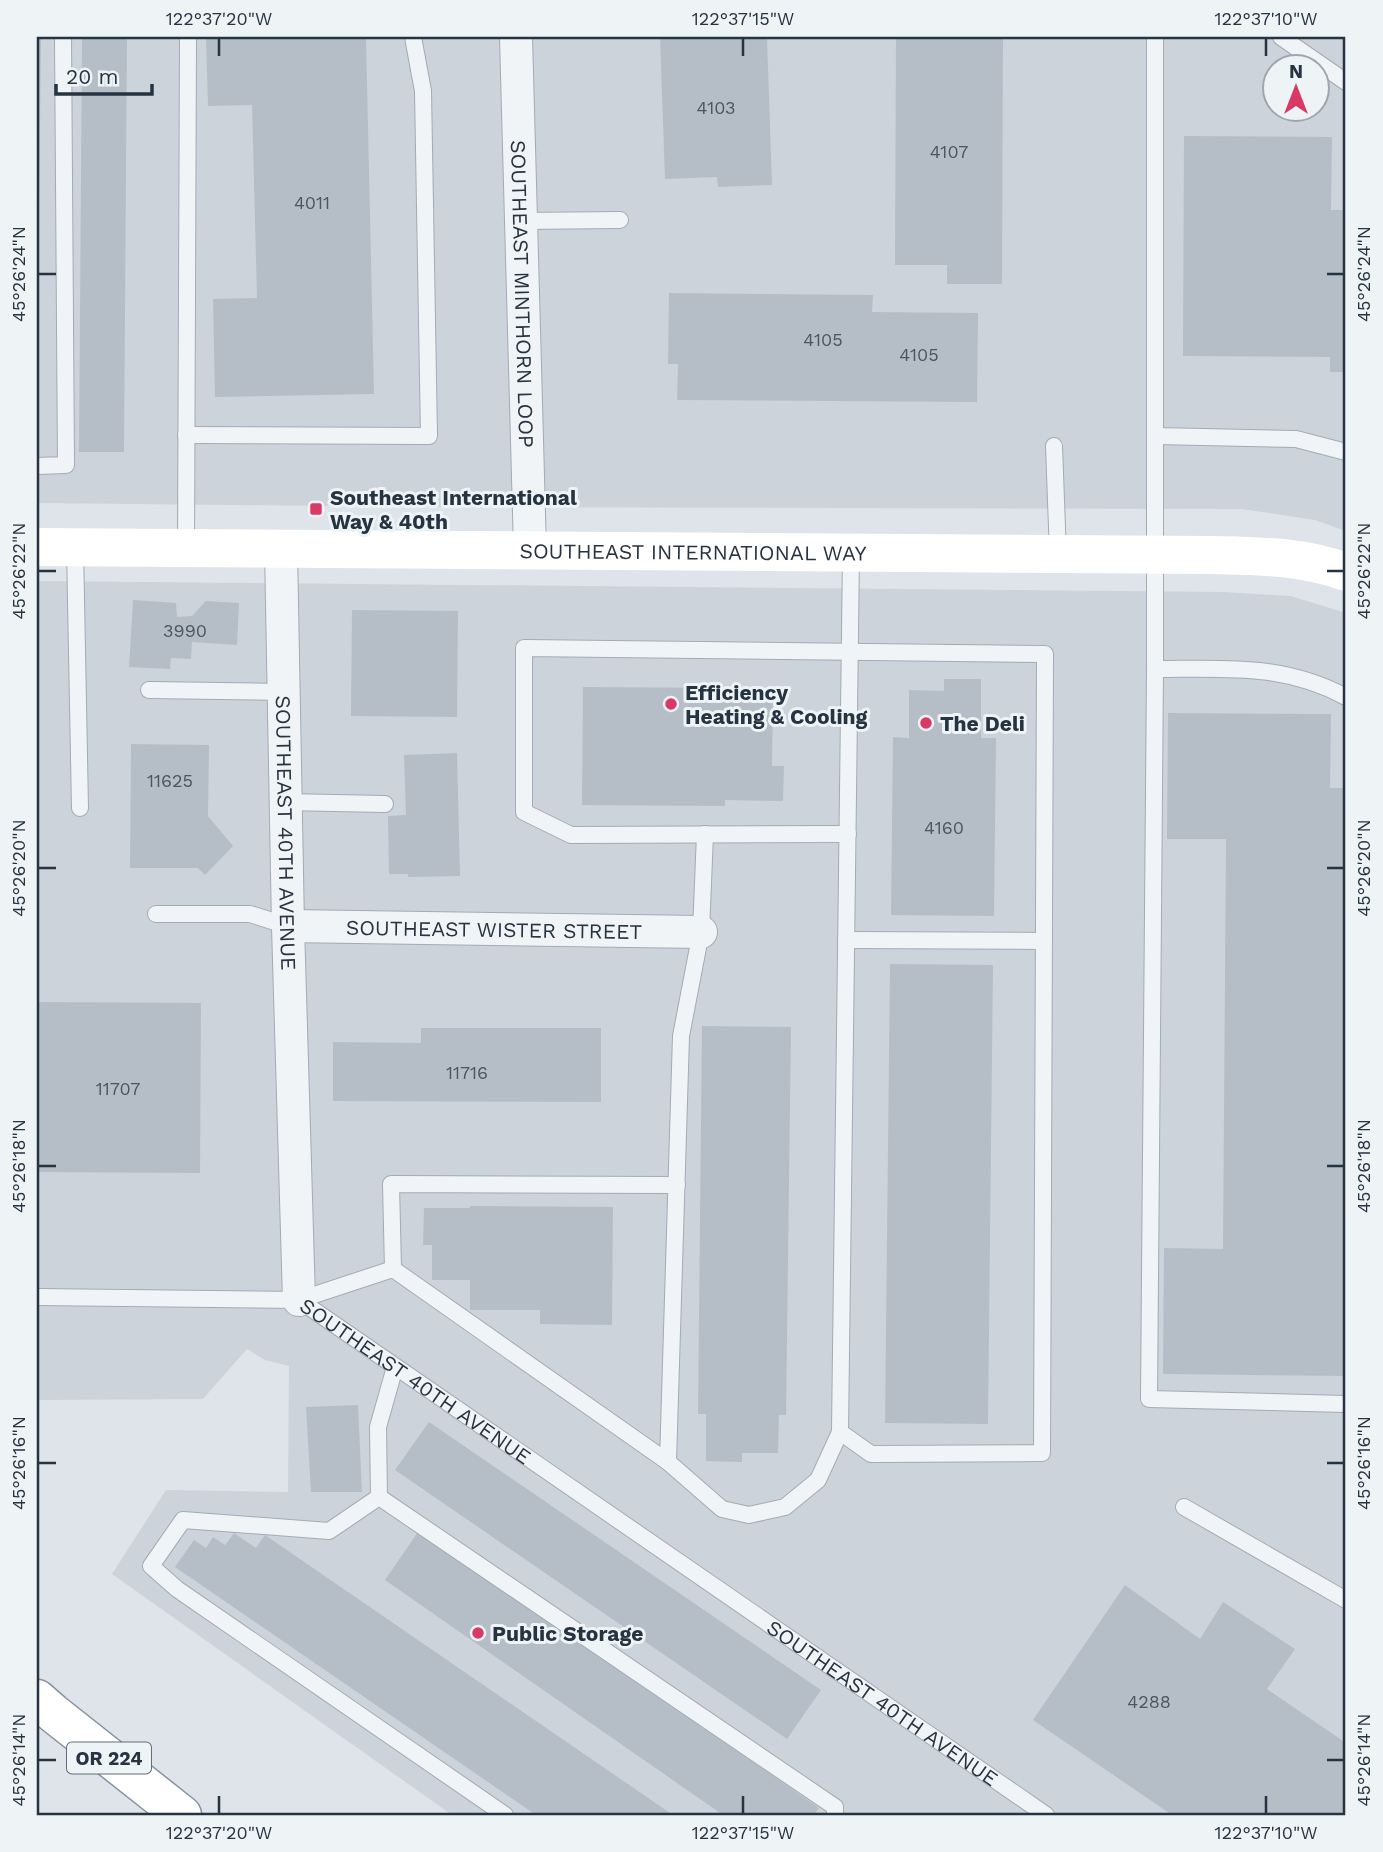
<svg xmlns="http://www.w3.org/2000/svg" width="1383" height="1852" viewBox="0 0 1383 1852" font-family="'Work Sans',sans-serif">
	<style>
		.built { fill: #ccd3db; fill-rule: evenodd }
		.building { fill: #b5bec6 }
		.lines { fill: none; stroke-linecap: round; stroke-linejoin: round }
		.lane-casing { stroke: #a3abb3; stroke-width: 18 }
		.street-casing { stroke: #a3abb3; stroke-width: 34 }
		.highway-casing { stroke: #8593a1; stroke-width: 41 }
		.lane { stroke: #f1f4f7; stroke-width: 16 }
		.street { stroke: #f1f4f7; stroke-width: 32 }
		.secondary { stroke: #fff; stroke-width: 38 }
		.highway { stroke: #fff; stroke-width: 38 }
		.ticks { fill: none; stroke: #263341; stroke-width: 2.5 }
		.poi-dot { fill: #d83a65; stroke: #eef3f6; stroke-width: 2.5 }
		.labels { text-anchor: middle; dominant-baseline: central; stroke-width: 6; stroke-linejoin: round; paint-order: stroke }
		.number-label { font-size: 18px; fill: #4a5662 }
		.shield { fill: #eef3f6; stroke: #626d77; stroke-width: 2 }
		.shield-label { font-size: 19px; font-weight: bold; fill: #263341 }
		.street-label { font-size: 21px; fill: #263341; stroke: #eef3f6 }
		.poi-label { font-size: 21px; font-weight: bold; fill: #263341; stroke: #eef3f6; text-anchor: start }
		.neatline { fill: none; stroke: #263341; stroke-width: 2.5 }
		.ticks-label { font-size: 18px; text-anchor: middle; fill: #263341 }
	</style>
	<rect width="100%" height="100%" fill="#dee4e9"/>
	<path class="built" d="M37,37H1346V531L1315,520L1242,509L442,507L37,503ZM1274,66H1316V108H1274Z
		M37,581L1223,592L1291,596L1346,613V1815H452L112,1574L166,1490L288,1492L289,1366L265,1360L247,1349L203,1399L37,1400Z"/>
	<path class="building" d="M37,37H41L39,210H37Z
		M82,37H127L124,452H79Z
		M206,37H366L374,394L215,397L213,299L257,298L252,105L208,106Z
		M660,37H767L772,185L718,187L717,177L665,179Z
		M896,37H1003L1002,284H947V265H895Z
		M1184,136L1332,137L1331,210H1346V372H1330V357L1183,356Z
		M669,293L873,295L872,312L978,313L977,402L677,400L678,364H668Z
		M133,600L176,603L177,617L192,616L206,601L239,603L237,645L192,642L191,659L171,658L170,669L129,667Z
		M352,610L458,611L457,717L351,716Z
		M944,679H981V738H996L994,916L891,915L893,737L909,738V690L944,691Z
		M583,687L726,688V693L773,694L772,766H784L783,801L725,800V806L582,805Z
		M1168,713L1331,714L1330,788H1346V1376L1163,1374L1164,1248L1223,1249L1226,839H1167Z
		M131,744L209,745L208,816L233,846L205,875L198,868H130Z
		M457,753L460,876L408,877V874H389L388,816L406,815L404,755Z
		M890,964L993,965L988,1424L885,1423Z
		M37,1002L201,1003L200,1173L37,1172Z
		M702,1026L791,1027L786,1415H779L778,1453H742V1462L706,1461V1414H698Z
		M421,1028H601V1102L333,1101V1042L421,1043Z
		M470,1206L613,1207L612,1325L540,1324V1310H470V1280H432V1245H423L424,1208H470Z
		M358,1405L362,1492H311L306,1407Z
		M429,1422L821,1690L787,1739L395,1470Z
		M420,1529L819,1808L814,1815H723L385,1580Z
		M234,1533L256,1548L265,1535L673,1815H536L175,1567L194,1540L206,1548L213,1537L225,1545Z
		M1125,1585L1200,1639L1223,1602L1295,1649L1267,1689L1346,1743V1815H1172L1033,1720Z"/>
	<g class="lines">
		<defs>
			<g id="lane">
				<path d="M1155,37V669C1224,669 1283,663 1346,697"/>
				<path d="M1281,37L1346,82"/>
				<path d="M521,221L620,220"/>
				<path d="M186,435L429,436L423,91L413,37"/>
				<path d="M1156,436L1296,439L1346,452"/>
				<path d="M1054,446L1058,555"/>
				<path d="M37,466L66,465L63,37"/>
				<path d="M75,547L80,808"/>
				<path d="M186,548L188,37"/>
				<path d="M1155,669L1149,1399L1346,1404"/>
				<path d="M149,690L283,692"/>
				<path d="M285,802L385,804"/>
				<path d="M156,914H250L288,926"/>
				<path d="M846,940L1044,941"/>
				<path d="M393,1269L391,1184L677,1185"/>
				<path d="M37,1297L299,1300L393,1269L668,1462L681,1036L701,932L705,834"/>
				<path id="s1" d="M299,1300L1046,1815"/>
				<path d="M840,1432L871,1454L1042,1453L1045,654L524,648V812L571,835L848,834"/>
				<path d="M668,1462L722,1509L749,1515L785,1507L818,1480L840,1432L851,553"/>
				<path d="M379,1497L329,1531L183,1520L151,1566L177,1589L505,1815"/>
				<path d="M379,1497L835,1807V1815"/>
				<path d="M379,1497L378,1427L395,1367"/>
				<path d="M1184,1507L1346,1600"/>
			</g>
			<g id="street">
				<path id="s2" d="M516,37L530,550"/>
				<path id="s3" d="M281,549L288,926L299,1300"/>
				<path id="s4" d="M288,926L701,932"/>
			</g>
			<path id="highway" d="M37,1699L53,1713L182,1815"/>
		</defs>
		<use href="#lane" class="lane-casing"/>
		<use href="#street" class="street-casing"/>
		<use href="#highway" class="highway-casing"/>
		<use href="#lane" class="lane"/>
		<use href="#street" class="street"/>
		<path class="secondary" id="s5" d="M37,547L1212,555C1258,556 1303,556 1346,572"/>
		<use href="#highway" class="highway"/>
	</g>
	<path class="ticks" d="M219,38V56M743,38V56M1266,38V56M38,274H56M1327,274H1344M38,571H56M1327,571H1344M38,868H56M1327,868H1344M38,1166H56M1327,1166H1344M38,1463H56M1327,1463H1344M38,1760H56M1327,1760H1344M219,1796V1814M743,1796V1814M1266,1796V1814"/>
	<g class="poi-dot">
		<rect x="309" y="502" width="14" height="14" rx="3.5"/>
		<circle cx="671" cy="704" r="7"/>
		<circle cx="926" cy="723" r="7"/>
		<circle cx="478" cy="1633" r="7"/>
	</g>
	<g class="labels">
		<g class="number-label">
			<text x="716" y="107">4103</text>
			<text x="949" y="151">4107</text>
			<text x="312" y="202">4011</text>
			<text x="823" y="339">4105</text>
			<text x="919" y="354">4105</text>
			<text x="185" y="630">3990</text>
			<text x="170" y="780">11625</text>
			<text x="944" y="827">4160</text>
			<text x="467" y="1072">11716</text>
			<text x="118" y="1088">11707</text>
			<text x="1149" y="1701">4288</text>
		</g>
		<rect class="shield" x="67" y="1742.5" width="84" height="31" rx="5"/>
		<g class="shield-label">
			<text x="109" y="1758">OR 224</text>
		</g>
		<g class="street-label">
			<text stroke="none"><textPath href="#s2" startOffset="257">SOUTHEAST MINTHORN LOOP</textPath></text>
			<text stroke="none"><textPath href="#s5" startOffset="656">SOUTHEAST INTERNATIONAL WAY</textPath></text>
			<text stroke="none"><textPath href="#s3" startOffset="284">SOUTHEAST 40TH AVENUE</textPath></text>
			<text stroke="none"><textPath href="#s4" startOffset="206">SOUTHEAST WISTER STREET</textPath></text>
			<text stroke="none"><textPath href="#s1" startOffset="142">SOUTHEAST 40TH AVENUE</textPath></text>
			<text stroke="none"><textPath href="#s1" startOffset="709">SOUTHEAST 40TH AVENUE</textPath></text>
		</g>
		<g class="poi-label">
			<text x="330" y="497">Southeast International<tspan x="330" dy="24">Way &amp; 40th</tspan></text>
			<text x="685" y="692">Efficiency<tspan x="685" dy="24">Heating &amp; Cooling</tspan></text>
			<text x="940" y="723">The Deli</text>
			<text x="492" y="1633">Public Storage</text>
		</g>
	</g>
	<rect width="1383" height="1852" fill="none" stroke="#eef3f6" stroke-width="77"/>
	<g transform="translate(1296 88)"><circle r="33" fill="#eef3f6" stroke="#9ea6ae" stroke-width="2"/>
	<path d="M0-5L12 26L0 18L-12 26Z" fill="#d83a65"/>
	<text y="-10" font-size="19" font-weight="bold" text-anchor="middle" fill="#263341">N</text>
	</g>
	<path d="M56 84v10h96v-10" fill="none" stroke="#263341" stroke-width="3.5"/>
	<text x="66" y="84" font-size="21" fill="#263341" stroke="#eef3f6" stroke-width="5" paint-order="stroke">20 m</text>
	<rect x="38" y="38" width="1306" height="1776" class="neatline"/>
	<g class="ticks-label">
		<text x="219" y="25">122°37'20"W</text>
		<text x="743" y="25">122°37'15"W</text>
		<text x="1266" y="25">122°37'10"W</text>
		<text transform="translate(19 274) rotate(-90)" y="6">45°26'24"N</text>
		<text transform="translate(1364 274) rotate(-90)" y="6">45°26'24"N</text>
		<text transform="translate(19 571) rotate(-90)" y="6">45°26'22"N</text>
		<text transform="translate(1364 571) rotate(-90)" y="6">45°26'22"N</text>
		<text transform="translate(19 868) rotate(-90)" y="6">45°26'20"N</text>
		<text transform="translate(1364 868) rotate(-90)" y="6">45°26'20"N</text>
		<text transform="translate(19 1166) rotate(-90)" y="6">45°26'18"N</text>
		<text transform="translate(1364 1166) rotate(-90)" y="6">45°26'18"N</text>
		<text transform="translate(19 1463) rotate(-90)" y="6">45°26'16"N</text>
		<text transform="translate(1364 1463) rotate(-90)" y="6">45°26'16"N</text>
		<text transform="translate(19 1760) rotate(-90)" y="6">45°26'14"N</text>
		<text transform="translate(1364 1760) rotate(-90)" y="6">45°26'14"N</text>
		<text x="219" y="1839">122°37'20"W</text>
		<text x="743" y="1839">122°37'15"W</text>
		<text x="1266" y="1839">122°37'10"W</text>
	</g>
</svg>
